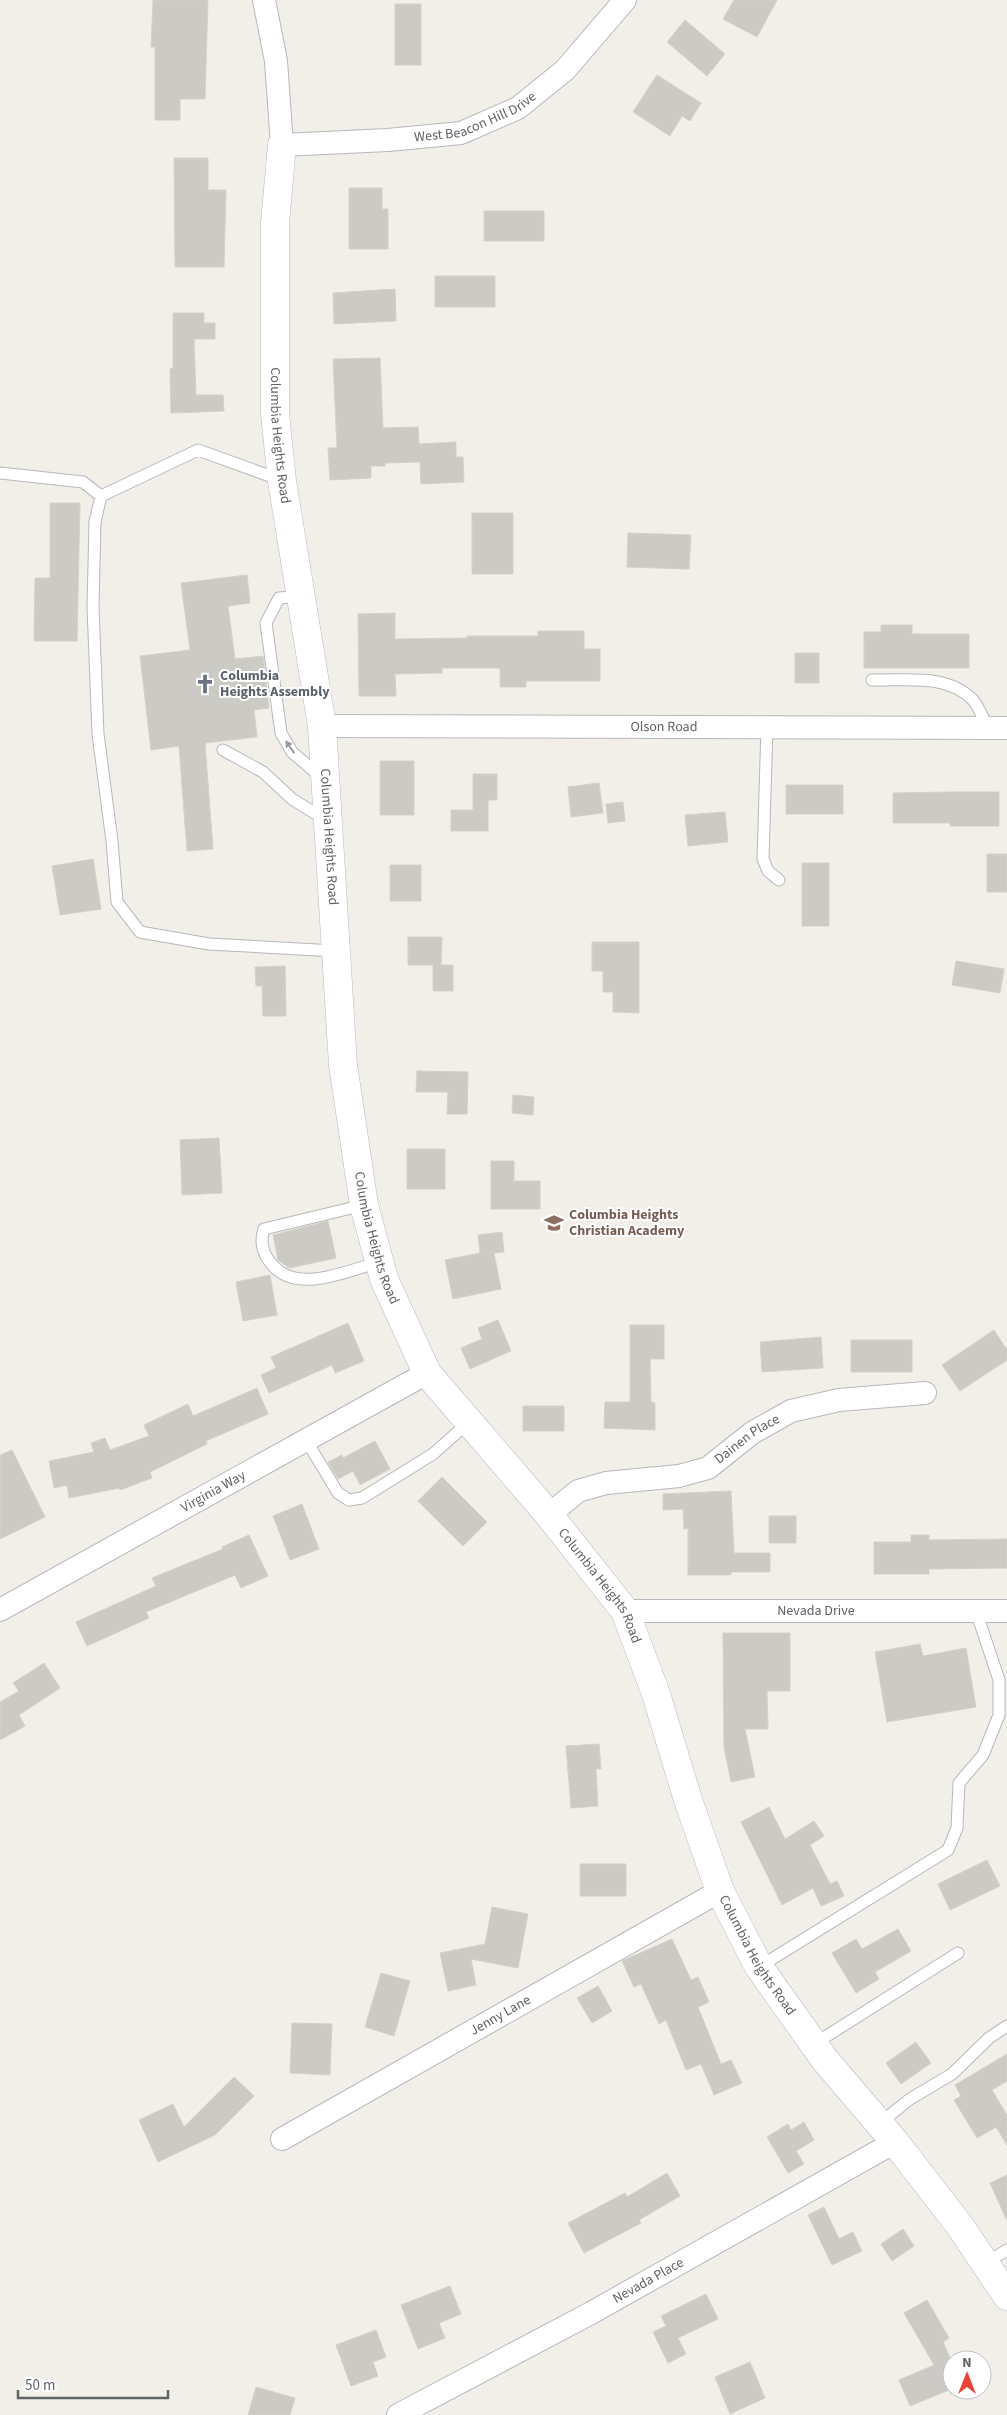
<svg xmlns="http://www.w3.org/2000/svg" width="1007" height="2415" viewBox="0 0 1007 2415" font-family="'Source Sans 3',sans-serif">
	<style>
		.building { fill: #cccac5; stroke: #d6d1c6 }
		.lines { fill: none; stroke-linecap: round; stroke-linejoin: round }
		.lane-casing { stroke: #b5b8bc; stroke-width: 13 }
		.street-casing { stroke: #b5b8bc; stroke-width: 24 }
		.secondary-casing { stroke: #b6babf; stroke-width: 29 }
		.lane { stroke: #fff; stroke-width: 11 }
		.street { stroke: #fff; stroke-width: 22 }
		.secondary { stroke: #fff; stroke-width: 28 }
		.oneway { fill: #979a9d }
		.labels { text-anchor: middle; dominant-baseline: central; stroke-width: 4; stroke-linejoin: round; paint-order: stroke }
		.street-label { font-size: 14px; fill: #5f6368; stroke: #fff }
		.worship-label { font-size: 14px; font-weight: bold; fill: #5b616d; stroke: #fff; text-anchor: start }
		.education-label { font-size: 14px; font-weight: bold; fill: #785e54; stroke: #fff; text-anchor: start }
	</style>
	<rect width="100%" height="100%" fill="#f1efe8"/>
	<path class="building" d="M153,0H208L205,99H180V120H155V47H151Z
		M734,0H777L757,37L723,19Z
		M395,4H421V65H395Z
		M685,20L725,54L707,76L667,42Z
		M657,75L701,103L690,121L682,116L670,136L633,112Z
		M174,158H208V190H226L224,267H175Z
		M349,188H382V209H388V249H349Z
		M484,211H544V241H484Z
		M435,276H495V307H435Z
		M395,289L396,321L334,324L333,293Z
		M173,313H204V323H215V339H194L196,395H223L224,411L171,413L170,369L173,368Z
		M380,358L383,428L418,427L419,444L456,442V457H463L464,482L421,484L420,462L385,463V466H371V478L330,480L328,448H337L333,359Z
		M50,503H80L77,641H34L35,578H50Z
		M472,513H513V574H472Z
		M628,533L691,535L689,569L627,567Z
		M247,575L250,603L228,606L235,659L263,656L269,708L254,710L257,737L205,743L213,849L187,851L179,746L151,750L140,656L190,650L181,583Z
		M395,613V639L467,638V636H538V631H584V649H600V681H526V687H500V668H442V673L395,674L396,696H359L358,614Z
		M881,625H912V634H969V668H864V632H881Z
		M795,653H819V683H795Z
		M380,761H414V815H380Z
		M473,774H497V800H488V831H451V810H473Z
		M599,783L603,813L571,817L568,787Z
		M786,785H843V814H786Z
		M950,792H999V826H950V823H893V793Z
		M623,802L625,821L608,823L606,804Z
		M725,812L728,842L688,846L685,815Z
		M987,854H1007V892H987Z
		M93,859L101,909L60,915L52,866Z
		M802,863H829V926H802Z
		M390,865H421V901H390Z
		M408,937H442L441,965H453V991H433V965H408Z
		M592,942H639V1013L613,1012V992H603V971H592Z
		M956,961L1004,969L1000,993L952,985Z
		M285,966L286,1016H263L262,986H256L255,967Z
		M417,1071L468,1072L467,1114H447L448,1092H416Z
		M513,1095L534,1097L533,1115L512,1113Z
		M219,1138L222,1193L182,1195L180,1140Z
		M407,1149H445V1189H407Z
		M491,1161H514V1181H540V1209H491Z
		M328,1221L336,1258L289,1268L278,1260L273,1235Z
		M502,1232L504,1252L494,1253L501,1289L453,1299L445,1260L480,1253L478,1235Z
		M270,1275L277,1315L243,1321L236,1282Z
		M498,1320L511,1351L470,1369L461,1348L482,1339L478,1328Z
		M348,1323L364,1361L335,1373L332,1365L269,1393L261,1375L276,1368L271,1357Z
		M630,1325H664V1359H650L651,1402L655,1403V1430L604,1428L605,1402H630Z
		M994,1330L1007,1350V1360L960,1391L942,1365Z
		M821,1337L823,1368L762,1372L760,1342Z
		M851,1340H912V1372H851Z
		M257,1388L268,1414L206,1441L207,1444L150,1472L152,1478L120,1490L119,1488L69,1498L67,1485L54,1488L49,1461L94,1452L91,1443L105,1438L110,1450L149,1436L144,1425L188,1404L193,1416Z
		M523,1406H564V1431H523Z
		M375,1441L390,1469L360,1485L353,1471L338,1479L328,1462L342,1455L343,1458Z
		M12,1450L45,1517L0,1539V1455Z
		M442,1477L487,1522L463,1546L418,1501Z
		M731,1491L734,1553H770V1572H731V1575H688V1528L684,1529L683,1509L663,1510V1494Z
		M302,1504L319,1549L290,1560L273,1516Z
		M769,1516H796V1543H769Z
		M249,1535L268,1576L241,1588L235,1575L146,1612L149,1618L87,1646L76,1622L156,1586L152,1578L223,1549L222,1547Z
		M911,1535H929V1540L1007,1539V1568L929,1569V1574H874V1542H911Z
		M723,1633H790V1691H767L768,1729H745L755,1777L731,1782L724,1747Z
		M920,1644L923,1656L966,1648L976,1707L887,1722L875,1652Z
		M44,1663L60,1688L19,1715L25,1726L0,1740V1702L19,1691L13,1683Z
		M599,1744L601,1769H596L598,1806L571,1808L566,1746Z
		M769,1807L785,1839L814,1821L824,1836L810,1845L830,1884L837,1881L844,1896L821,1906L813,1888L782,1905L741,1822Z
		M987,1860L1000,1886L950,1910L938,1884Z
		M580,1864H626V1896H580Z
		M492,1907L528,1914L518,1968L471,1959L476,1985L448,1991L440,1953L485,1944Z
		M898,1929L911,1951L875,1972L879,1979L856,1993L832,1953L856,1939L862,1949Z
		M672,1939L691,1980L698,1977L709,2002L698,2007L721,2064L731,2060L742,2083L714,2095L701,2064L686,2070L666,2020L659,2024L641,1984L634,1987L622,1961Z
		M381,1973L410,1981L394,2036L365,2027Z
		M598,1986L612,2011L592,2023L577,1998Z
		M292,2023L332,2024L330,2075L290,2073Z
		M916,2042L931,2063L901,2084L886,2063Z
		M1007,2054V2081L992,2090L1007,2115V2145L996,2127L977,2138L954,2100L961,2096L955,2085Z
		M234,2077L254,2096L215,2135L158,2162L139,2120L173,2104L184,2127Z
		M804,2122L814,2140L796,2151L804,2164L788,2173L767,2137L788,2124L791,2130Z
		M667,2173L680,2196L639,2220L641,2223L584,2253L568,2223L625,2193L627,2197Z
		M1007,2175V2221L990,2183Z
		M824,2207L839,2239L853,2232L862,2251L832,2265L808,2215Z
		M903,2229L914,2246L892,2261L881,2244Z
		M450,2286L461,2314L439,2323L445,2338L418,2349L401,2305Z
		M706,2294L718,2319L678,2338L686,2354L668,2363L653,2332L666,2326L661,2316Z
		M927,2300L949,2338L943,2342L950,2358L952,2357V2395L949,2390L910,2406L899,2380L934,2365L904,2313Z
		M376,2330L386,2357L373,2362L378,2376L351,2386L336,2345Z
		M750,2362L765,2398L730,2414L715,2377Z
		M256,2387L295,2398L290,2415H248Z"/>
	<g class="lines">
		<defs>
			<path id="lane" d="M0,473L83,482L101,496
				M281,480L198,450L101,496L95,522L93,607L98,734L112,841L117,902L140,932L209,944L335,951
				M301,596L279,598L266,623L281,733L292,752L322,778
				M872,680C905,681 947,673 973,700C979,707 983,719 988,727
				M767,727L763,859L768,871L779,880
				M223,750L263,772L292,799L326,820
				M364,1205L264,1229C260,1241 262,1252 270,1262C294,1296 347,1271 379,1262
				M306,1440L338,1493L349,1500L362,1498L433,1454L469,1422
				M759,1967L948,1850L957,1828L959,1783L983,1755L999,1715V1680L976,1611
				M814,2044L958,1953
				M880,2123L910,2099L952,2074L989,2038L1007,2026
				M985,2263L1007,2250"/>
			<g id="street">
				<path id="s1" d="M264,0L276,61L282,145L388,140L461,133L518,108L565,70L625,0"/>
				<path id="s2" d="M322,726L1007,728"/>
				<path id="s3" d="M549,1515L578,1491L606,1483L679,1476L708,1468L752,1433L791,1411L839,1400L925,1393"/>
				<path id="s4" d="M0,1610L427,1373"/>
				<path id="s5" d="M625,1611H1007"/>
				<path id="s6" d="M282,2139L720,1891"/>
				<path id="s7" d="M398,2415L591,2313L895,2142"/>
			</g>
			<g id="secondary">
				<path id="s8" d="M282,145L275,223V414L282,481L322,726L343,1065L364,1205L384,1279L427,1373L549,1515L625,1611L656,1694L688,1800L720,1891L759,1967L825,2060L895,2142L960,2226L1007,2296"/>
			</g>
		</defs>
		<use href="#lane" class="lane-casing"/>
		<use href="#street" class="street-casing"/>
		<use href="#secondary" class="secondary-casing"/>
		<use href="#lane" class="lane"/>
		<use href="#street" class="street"/>
		<use href="#secondary" class="secondary"/>
	</g>
	<defs><path id="oneway-solid" d="M-6-.8H1V-3.2L6.5 0L1 3.2V.8H-6Z" transform="scale(1.25)"/></defs>
	<use class="oneway" href="#oneway-solid" transform="translate(290 747) rotate(-125)"/>
	<defs>
		<symbol id="church-bare" viewBox="-9 -9 18 18"><path d="M-1.2-6h2.4v3.5h3.3v2.4h-3.3V6h-2.4V-.1h-3.3v-2.4h3.3Z" fill="#6b7280" stroke="#fff" stroke-width="2.5" paint-order="stroke"/></symbol>
		<symbol id="school-bare" viewBox="-9 -9 18 18"><path d="M0-5L7-2L0 1L-7-2ZM-4 1L0 2.5L4 1V4Q0 6-4 4Z" fill="#8d6e63" stroke="#fff" stroke-width="2.5" paint-order="stroke"/></symbol>
	</defs>
	<g fill-rule="evenodd">
		<use href="#church-bare" x="191" y="670" width="28" height="28"/>
		<use href="#school-bare" x="540" y="1209" width="28" height="28"/>
	</g>
	<g class="labels">
		<g class="street-label">
			<text stroke="none"><textPath href="#s1" startOffset="344">West Beacon Hill Drive</textPath></text>
			<text stroke="none"><textPath href="#s8" startOffset="291">Columbia Heights Road</textPath></text>
			<text stroke="none"><textPath href="#s2" startOffset="342">Olson Road</textPath></text>
			<text stroke="none"><textPath href="#s8" startOffset="696">Columbia Heights Road</textPath></text>
			<text stroke="none"><textPath href="#s8" startOffset="1101">Columbia Heights Road</textPath></text>
			<text stroke="none"><textPath href="#s3" startOffset="219">Dainen Place</textPath></text>
			<text stroke="none"><textPath href="#s4" startOffset="244">Virginia Way</textPath></text>
			<text stroke="none"><textPath href="#s8" startOffset="1521">Columbia Heights Road</textPath></text>
			<text stroke="none"><textPath href="#s5" startOffset="191">Nevada Drive</textPath></text>
			<text stroke="none"><textPath href="#s8" startOffset="1926">Columbia Heights Road</textPath></text>
			<text stroke="none"><textPath href="#s6" startOffset="251">Jenny Lane</textPath></text>
			<text stroke="none"><textPath href="#s7" startOffset="284">Nevada Place</textPath></text>
		</g>
		<g class="worship-label">
			<text x="220" y="676">Columbia<tspan x="220" dy="16">Heights Assembly</tspan></text>
		</g>
		<g class="education-label">
			<text x="569" y="1215">Columbia Heights<tspan x="569" dy="16">Christian Academy</tspan></text>
		</g>
	</g>
	<g transform="translate(967 2375)"><circle r="24" fill="#ffffff" stroke="#bfc1c3"/>
	<path d="M0-4L9 19L0 12L-9 19Z" fill="#ea4335"/>
	<text y="-8" font-size="14" font-weight="bold" text-anchor="middle" fill="#5f6368">N</text>
	</g>
	<path d="M18 2390v8h150v-8" fill="none" stroke="#5f6368" stroke-width="2.5"/>
	<text x="25" y="2390" font-size="15" fill="#5f6368" stroke="#ffffff" stroke-width="4" paint-order="stroke">50 m</text>
</svg>
